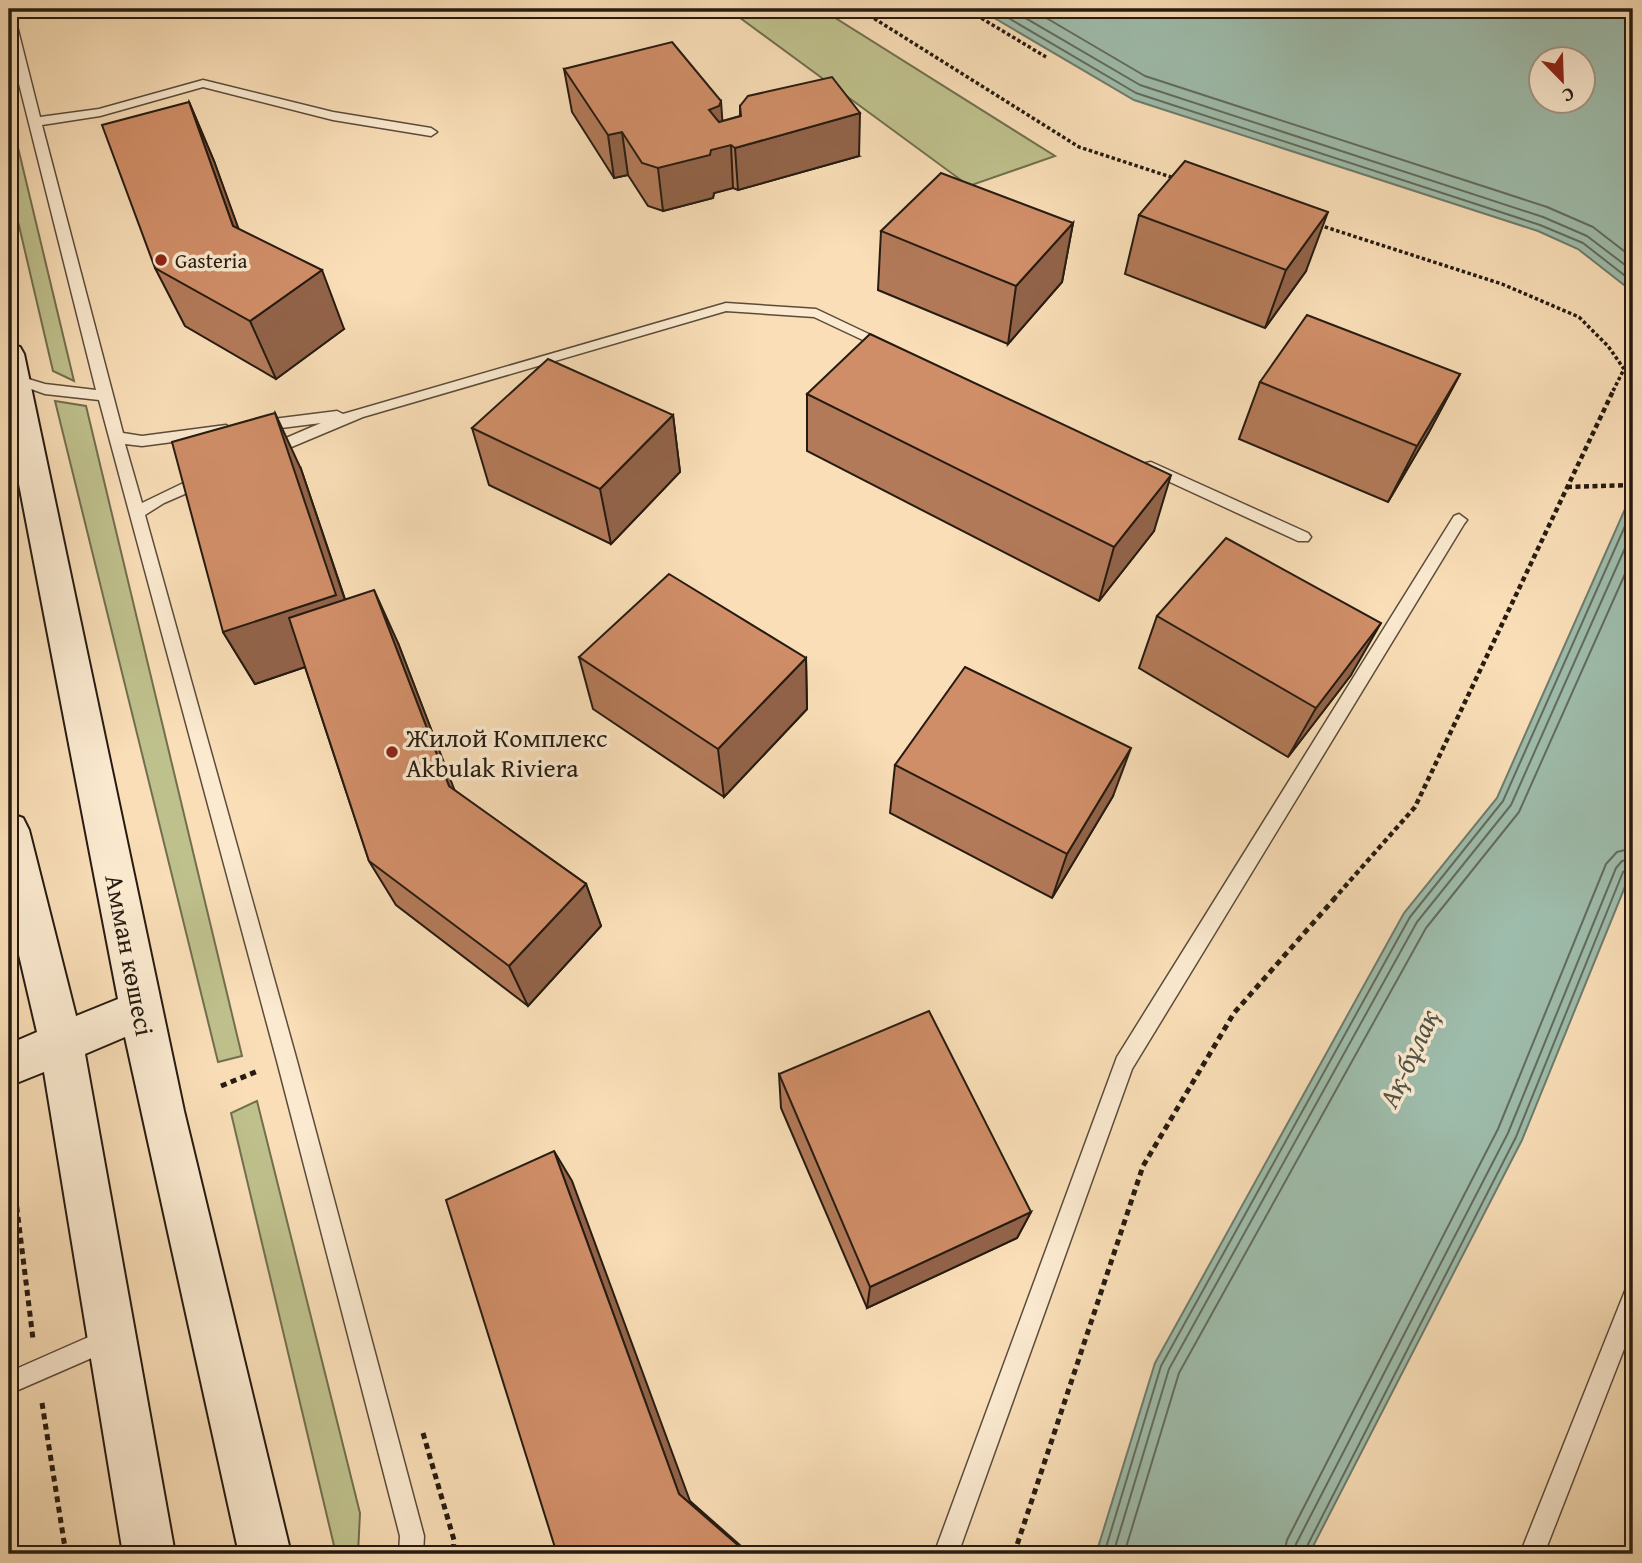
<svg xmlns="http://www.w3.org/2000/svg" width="1642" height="1563" viewBox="0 0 1642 1563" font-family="'Gentium Book Plus',serif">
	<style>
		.green { fill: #bfc18d; stroke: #726e4f; stroke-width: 2 }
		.water { fill: #9ebcab; stroke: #6e7c6d; stroke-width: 2; fill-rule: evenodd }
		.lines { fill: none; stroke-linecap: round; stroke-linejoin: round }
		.shore { stroke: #626c5e; stroke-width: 2 }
		.lane-casing { stroke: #5b4c3a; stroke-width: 3 }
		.secondary-casing { stroke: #261b11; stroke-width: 4 }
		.path-far2 { stroke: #261b11; stroke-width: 3.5; stroke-dasharray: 3.5 2.5; stroke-linecap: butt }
		.path-far1 { stroke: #261b11; stroke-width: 4.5; stroke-dasharray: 5 3.5; stroke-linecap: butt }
		.path { stroke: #261b11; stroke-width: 5; stroke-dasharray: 6 4.5; stroke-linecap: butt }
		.lane { fill: #fbead0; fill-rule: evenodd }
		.secondary { fill: #fbead0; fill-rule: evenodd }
		.wall { fill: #b37a59; stroke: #261b11; stroke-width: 2 }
		.shaded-wall { fill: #926349; stroke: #261b11; stroke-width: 2 }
		.building { fill: #d08e68; stroke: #261b11; stroke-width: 2 }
		.poi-dot { fill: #8f2418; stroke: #fbead0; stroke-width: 2.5 }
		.labels { text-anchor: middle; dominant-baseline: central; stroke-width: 7; stroke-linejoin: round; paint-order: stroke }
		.far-poi-label { font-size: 21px; fill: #261b11; stroke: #fbead0; text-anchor: start }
		.poi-label { font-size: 26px; fill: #261b11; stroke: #fbead0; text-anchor: start }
		.street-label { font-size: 26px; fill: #261b11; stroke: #fbead0 }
		.water-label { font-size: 28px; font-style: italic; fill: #505347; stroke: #fbead0 }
	</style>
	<rect width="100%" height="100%" fill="#f9deb7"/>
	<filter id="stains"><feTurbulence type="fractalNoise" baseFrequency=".00286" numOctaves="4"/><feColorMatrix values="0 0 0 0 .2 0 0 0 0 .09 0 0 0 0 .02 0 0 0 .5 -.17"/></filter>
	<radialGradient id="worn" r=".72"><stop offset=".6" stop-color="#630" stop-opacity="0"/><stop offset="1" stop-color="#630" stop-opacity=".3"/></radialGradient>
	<path class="green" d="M728,9H821L1055,156L969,186Z
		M9,110L74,381L53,371L9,183Z
		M55,401L86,406L242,1056L218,1062Z
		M257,1101L360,1513L358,1554H336L231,1113Z"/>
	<path class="water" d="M979,9H1633V292L1578,249L1538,231L1134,100ZM1540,60H1582V102H1540Z
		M1633,491V867L1522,1140L1309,1554H1096L1155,1363L1404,913L1497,798Z"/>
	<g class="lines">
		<path class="shore" d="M993,9L1136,93L1540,225L1583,243L1633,282
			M1010,9L1140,85L1543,217L1587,236L1633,271
			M1031,9L1145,76L1547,207L1593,227L1633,258
			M1104,1554L1161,1366L1410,917L1503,801L1633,508
			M1113,1554L1169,1369L1417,922L1511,805L1633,530
			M1124,1554L1179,1373L1426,928L1519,812L1633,556
			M1284,1554L1287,1540L1498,1129L1606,864L1617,852L1633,848
			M1294,1554L1296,1544L1508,1133L1616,868L1622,861L1633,858
			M1303,1554L1516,1137L1623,872L1633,867"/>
		<defs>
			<path id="lane" d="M9,15L15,18L40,117L99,109L203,80L333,112L431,128L437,132L431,136L333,120L203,87L100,116L42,125L123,433L142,436L226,425L233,430L226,435L142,446L125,444L142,503L200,475L205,474L212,479L210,483L164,503L145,515L297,1061L424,1536L423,1554H399L400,1536L277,1061L99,400L45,394L9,381L10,377L15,375L45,384L96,390L9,44Z
				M726,303L816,309L894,346L892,349H882L814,317L726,311L363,417L270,456L265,455L263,451L265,447L321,423L257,431L250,426L257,421L337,411L343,414Z
				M1151,462L1308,533L1311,537L1308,541H1298L1146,471L1144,467L1146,463Z
				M1459,514L1467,520L1464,524L1132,1069L958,1554H934L1117,1057L1454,516Z
				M1633,1288V1326L1544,1554H1520L1625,1291Z
				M109,1328L117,1331L120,1339L117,1347L9,1394V1372Z"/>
			<path id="secondary" d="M9,344L20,347L24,354L184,1111L291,1554H239L125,1037L85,1054L175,1554H123L44,1072L9,1086V1044L37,1032L9,912V813L23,818L29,830L76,1016L118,999L9,432Z"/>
		</defs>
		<use href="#lane" class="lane-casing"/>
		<use href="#secondary" class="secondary-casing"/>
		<path class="path-far2" d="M859,9L1079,147L1177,179
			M966,9L1046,57
			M1319,225L1502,284L1579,317L1608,346L1624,369L1613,391"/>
		<path class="path-far1" d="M1567,487L1633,485
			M1333,900L1415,807L1614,389"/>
		<path class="path" d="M221,1086L258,1071
			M9,1144L33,1339
			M42,1403L66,1554
			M423,1433L454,1540L453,1554
			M1014,1554L1143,1166L1234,1013L1335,898"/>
		<use href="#lane" class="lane"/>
		<use href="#secondary" class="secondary"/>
	</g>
	<path class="wall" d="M564,69L723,121L740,116V106L859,156L738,190L733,188L714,193L713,198L663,211L648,206L628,175L614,178L572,112Z
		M189,102L214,161L238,229L344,329L276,379L185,326L155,268Z
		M1139,215L1306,271L1265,328L1125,274Z
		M1073,223L1062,282L1008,344L878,290L881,231Z
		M1460,374L1429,432L1388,502L1239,439L1260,382Z
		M807,394L1154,531L1099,601L807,451Z
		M673,415L680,472L611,544L489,485L472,428Z
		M301,469L345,599L398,643L454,790L586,884L601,926L528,1006L396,905L369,861L305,667L255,684L223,632Z
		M1157,616L1351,675L1288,757L1139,668Z
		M579,657L806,658L807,709L724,797L593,709Z
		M895,765L1113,796L1052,898L890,813Z
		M779,1074L1031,1212L1017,1238L867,1308L781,1108Z"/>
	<path class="shaded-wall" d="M721,101L724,144L731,145L733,188L714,193L713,198L663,211L658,168L709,110Z
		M189,102L214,161L259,285L233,226Z
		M860,113L859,156L738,190L735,148Z
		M622,132L628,175L614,178L608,135Z
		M1328,212L1306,271L1265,328L1286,270Z
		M1073,223L1062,282L1008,344L1016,286Z
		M322,270L344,329L276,379L250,321Z
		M1460,374L1429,432L1388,502L1417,446Z
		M275,413L301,469L361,648L255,684L223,632Z
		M673,415L680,472L611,544L600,489Z
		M1171,475L1154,531L1099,601L1114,547Z
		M374,590L398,643L471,833L449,786Z
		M1381,623L1351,675L1288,757L1316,708Z
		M806,658L807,709L724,797L718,749Z
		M1131,748L1113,796L1052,898L1067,854Z
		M586,884L601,926L528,1006L509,966Z
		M554,1151L572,1181L690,1501L750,1554H748L679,1494Z
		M1031,1212L1017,1238L867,1308L870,1287Z"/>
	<path class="building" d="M672,42L721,101L719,106L709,110L719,122L741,116L740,106L748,96L832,77L860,113L735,148L731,145L711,150L710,155L658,168L642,163L622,132L608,135L564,69Z
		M189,102L233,226L322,270L250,321L155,268L102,125Z
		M1185,161L1328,212L1286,270L1139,215Z
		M941,173L1073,223L1016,286L881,231Z
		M1307,315L1460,374L1417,446L1260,382Z
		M870,334L1171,475L1114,547L807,394Z
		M548,359L673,415L600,489L472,428Z
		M275,413L336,595L223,632L172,442Z
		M1226,538L1381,623L1316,708L1157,616Z
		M669,574L806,658L718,749L579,657Z
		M374,590L449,786L586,884L509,966L369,861L289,618Z
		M965,667L1131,748L1067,854L895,765Z
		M929,1011L1031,1212L870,1287L779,1074Z
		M554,1151L679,1494L748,1554H557L446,1200Z"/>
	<g class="poi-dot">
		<circle cx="161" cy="260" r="7"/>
		<circle cx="392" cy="752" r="7"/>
	</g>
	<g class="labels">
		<g class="far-poi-label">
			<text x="175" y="260">Gasteria</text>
		</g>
		<g class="poi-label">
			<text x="406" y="737">Жилой Комплекс<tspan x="406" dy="30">Akbulak Riviera</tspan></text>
		</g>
		<g class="street-label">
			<text transform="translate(130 955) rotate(79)">Амман көшесі</text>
		</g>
		<g class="water-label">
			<text transform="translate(1408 1058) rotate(-65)">Ақ-бұлақ</text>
		</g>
	</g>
	<rect width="1642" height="1563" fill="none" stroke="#f9deb7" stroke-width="35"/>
	<rect x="10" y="10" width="1621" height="1542" fill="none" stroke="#261b11" stroke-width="3.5"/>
	<rect x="18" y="18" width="1607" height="1528" fill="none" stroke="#261b11" stroke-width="2"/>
	<g transform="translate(1562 80) rotate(157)"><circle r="33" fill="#fbead0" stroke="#a69784" stroke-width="2"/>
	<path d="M0-5L12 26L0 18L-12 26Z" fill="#8f2418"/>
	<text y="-10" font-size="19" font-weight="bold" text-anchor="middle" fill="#261b11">С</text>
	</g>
	<rect width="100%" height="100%" filter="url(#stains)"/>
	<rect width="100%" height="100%" fill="url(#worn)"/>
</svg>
